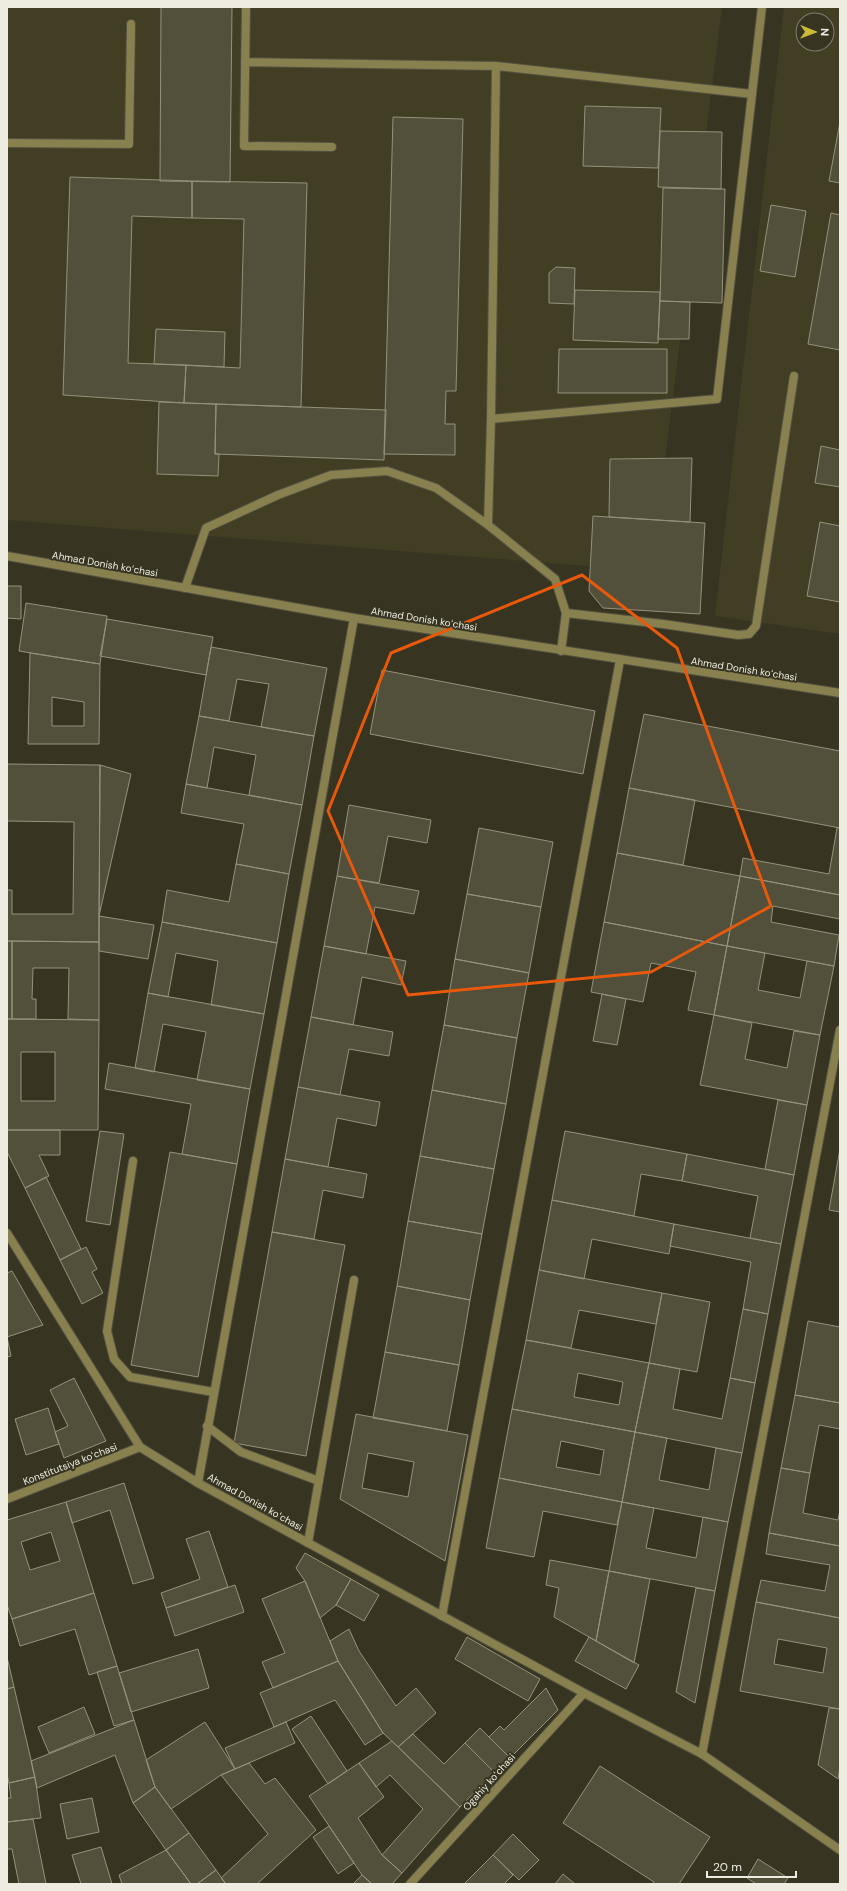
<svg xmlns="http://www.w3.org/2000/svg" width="847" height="1891" viewBox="0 0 847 1891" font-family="'DM Sans',sans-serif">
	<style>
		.built { fill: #423e24; fill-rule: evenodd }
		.building { fill: #524f3b; stroke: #95927c; fill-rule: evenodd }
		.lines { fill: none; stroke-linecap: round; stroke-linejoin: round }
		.lane-casing { stroke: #545140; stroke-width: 10 }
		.street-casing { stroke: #545140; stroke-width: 10 }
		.lane { stroke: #88804f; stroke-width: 8 }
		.street { stroke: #88804f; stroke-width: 8 }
		.marked { fill: none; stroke: #e8590c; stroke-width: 3; stroke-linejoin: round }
		.labels { text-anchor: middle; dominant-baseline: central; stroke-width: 4; stroke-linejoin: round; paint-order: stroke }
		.street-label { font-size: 10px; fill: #eeece0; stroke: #373421 }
	</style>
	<rect width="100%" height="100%" fill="#373421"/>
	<path class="built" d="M7,7H722L651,571L7,520Z
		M784,7H840V634L715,616ZM803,20H827V44H803Z"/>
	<path class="building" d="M161,7H232L230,182L160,181Z
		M585,106L661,108L658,168L583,166Z
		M393,117L463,119L456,391H446L445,424H455V455L384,454Z
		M840,122V183L829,181Z
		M660,131L722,132L721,189L658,187Z
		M70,177L192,181V218L132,216L128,363L186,365L184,403L63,395Z
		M192,181L307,183L301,407L184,403L186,365L240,368L244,219L192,218Z
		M663,188L725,189L722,303L660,301Z
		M771,205L806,211L795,277L760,271Z
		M831,213L840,215V350L808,344Z
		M556,267L575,268L574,304L549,303V273Z
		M575,290L660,292L658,343L573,340Z
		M660,301L690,302L689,339H658Z
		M156,329L225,332L224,367L154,364Z
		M559,349H667V393H558Z
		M159,402L216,404L215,454H219L218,476L157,474Z
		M216,404L386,410L384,460L215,454Z
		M821,446L840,450V487L815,483Z
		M692,458L690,522L609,517L610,459Z
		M593,516L705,523L700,614L603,608L589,591Z
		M820,522L840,526V602L807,596Z
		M7,586H21V619L7,618Z
		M26,603L107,616L100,664L19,651Z
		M107,619L213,637L206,675L100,656Z
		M211,647L327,668L314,736L261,727L269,684L237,679L229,721L199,716Z
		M30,653L100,664L99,744H28ZM52,697L84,702V726H52Z
		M382,670L595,711L583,774L370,734Z
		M644,714L840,751V828L629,788Z
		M199,716L314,736L302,805L249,795L256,755L214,747L207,788L186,784Z
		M7,764L100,765L99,942L7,941V890H12V914H73L74,822L7,821Z
		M100,765L131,774L99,916Z
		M186,784L302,805L289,874L236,864L244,824L181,813Z
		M629,788L695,800L683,865L617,853Z
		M349,805L431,820L427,843L388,836L379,883L337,876Z
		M479,828L553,842L541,907L467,894Z
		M837,828H840V895L740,876L743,858L829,874Z
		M617,853L740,876L727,946L604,922Z
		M236,864L289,874L277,943L162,922L167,890L229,902Z
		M337,876L419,891L414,914L375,907L366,954L324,946Z
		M740,876L840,895V919L773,906L771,922L839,935L834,966L727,946Z
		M467,894L541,907L529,973L455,959Z
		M99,916L154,925L148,959L99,951Z
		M162,922L277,943L264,1014L211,1005L218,961L176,953L168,997L148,993Z
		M604,922L727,946L714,1015L688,1010L696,972L651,963L643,1002L591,992Z
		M7,941H12V1019H7Z
		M12,941L99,942V1020L68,1019L69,968H33L32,999H36V1019H12Z
		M324,946L406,961L401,985L362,977L353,1025L311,1017Z
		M727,946L765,953L758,990L800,998L807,961L834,966L820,1035L714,1015Z
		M455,959L529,973L517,1038L444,1025Z
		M148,993L264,1014L250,1089L197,1080L206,1032L163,1024L154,1072L135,1068Z
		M602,994L626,999L617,1045L593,1041Z
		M714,1015L752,1023L745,1059L787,1068L794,1031L820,1035L807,1105L700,1085Z
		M311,1017L393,1032L389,1056L349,1049L340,1095L298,1087Z
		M7,1019L99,1020L98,1130H7ZM21,1052H55V1101H21Z
		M444,1025L517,1038L506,1104L432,1090Z
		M109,1063L250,1089L237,1164L182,1154L191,1104L105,1089Z
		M298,1087L380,1102L376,1126L337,1118L328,1167L285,1159Z
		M432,1090L506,1104L494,1169L420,1156Z
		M778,1100L807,1105L794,1175L765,1169Z
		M7,1130H60V1155H39L49,1176L25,1188L7,1152Z
		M100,1131L124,1134L110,1225L86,1221Z
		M565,1131L687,1154L682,1181L641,1174L634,1216L552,1200Z
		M840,1149V1212L829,1210Z
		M170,1152L237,1164L198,1377L131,1365Z
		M687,1154L794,1175L781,1244L750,1238L758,1196L682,1181Z
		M420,1156L494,1169L482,1234L408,1221Z
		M285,1159L367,1174L363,1198L323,1190L314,1239L272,1232Z
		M46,1177L81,1249L60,1260L25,1188Z
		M552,1200L674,1224L669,1254L592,1239L584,1279L539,1270Z
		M408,1221L482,1234L470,1300L397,1286Z
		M674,1224L781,1244L768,1314L743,1309L751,1262L670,1246Z
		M272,1232L345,1245L306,1456L234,1443Z
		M86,1247L97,1269L92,1272L103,1293L82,1304L60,1260Z
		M539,1270L662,1293L656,1324L579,1310L571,1348L526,1340Z
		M12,1271L43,1325L7,1337V1273Z
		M397,1286L470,1300L459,1365L385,1352Z
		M662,1293L710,1302L697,1372L649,1363Z
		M743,1309L768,1314L755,1383L730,1378Z
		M808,1321L840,1327V1403L795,1395Z
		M7,1337L11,1356L7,1357Z
		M526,1340L649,1363L635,1432L512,1409ZM578,1373L623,1382L619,1405L574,1397Z
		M385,1352L459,1365L447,1431L373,1418Z
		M649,1363L680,1369L673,1409L722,1419L730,1378L755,1383L742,1453L635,1432Z
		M74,1378L106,1441L64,1458L55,1432L68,1426L50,1390Z
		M795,1395L840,1403V1429L819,1425L810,1473L781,1468Z
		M48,1408L59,1444L26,1455L15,1419Z
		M512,1409L635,1432L622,1502L499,1478ZM561,1441L604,1450L600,1475L556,1467Z
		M356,1414L468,1435L445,1561L340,1499ZM368,1453L414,1462L408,1497L362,1488Z
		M635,1432L667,1438L659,1480L709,1490L716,1448L742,1453L728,1522L622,1502Z
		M781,1468L810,1473L803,1513L838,1520L840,1510V1546L769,1533Z
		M499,1478L622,1502L617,1525L543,1511L534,1557L486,1548Z
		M124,1483L154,1578L133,1584L110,1510L72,1523L66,1502Z
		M66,1502L94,1593L12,1619L7,1605V1520ZM51,1532L60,1561L30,1570L21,1542Z
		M622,1502L654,1508L646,1548L696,1558L703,1517L728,1522L715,1591L609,1571Z
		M209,1531L228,1587L166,1608L161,1593L200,1579L186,1539Z
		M769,1533L840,1546V1618L756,1602L761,1580L825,1591L830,1565L766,1554Z
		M305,1553L351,1579L336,1605L320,1618L305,1581L296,1568Z
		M550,1560L609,1571L596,1641L554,1617L559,1588L546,1585Z
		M609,1571L650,1579L634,1663L596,1641Z
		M351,1579L379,1595L364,1621L336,1605Z
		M305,1581L338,1661L273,1688L262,1662L285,1653L262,1599Z
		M235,1585L244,1612L175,1636L166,1608Z
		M696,1588L715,1591L695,1703L676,1692Z
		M94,1593L117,1666L89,1675L75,1629L20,1646L12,1619Z
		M756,1602L840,1618V1709L740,1691ZM778,1639L827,1648L823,1673L774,1664Z
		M349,1629L359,1651L396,1706L416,1688L436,1713L398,1747L383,1733L338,1661L330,1641Z
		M467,1637L540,1679L528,1701L455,1659Z
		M589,1637L639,1665L626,1689L575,1661Z
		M198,1649L209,1688L131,1712L119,1673Z
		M7,1657L14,1687L7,1689Z
		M338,1661L383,1733L365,1745L335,1700L274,1727L260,1693Z
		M117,1666L134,1720L114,1726L97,1672Z
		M14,1687L35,1777L9,1783L7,1774V1689Z
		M546,1688L558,1710L510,1758L489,1737L500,1726L504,1730Z
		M84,1707L95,1734L49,1753L38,1727Z
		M829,1708L840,1709V1768L838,1779L818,1765Z
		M311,1716L347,1771L328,1784L292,1729Z
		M134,1720L155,1787L133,1803L115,1755L37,1788L31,1761Z
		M205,1722L235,1769L221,1775L171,1809L155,1787L146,1760Z
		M286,1722L295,1743L235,1769L225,1748Z
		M480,1728L510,1758L495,1773L465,1743Z
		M413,1734L444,1764L465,1743L495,1773L460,1807L398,1747Z
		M392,1741L460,1807L402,1873L382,1855L423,1809L390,1775L376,1787L359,1763Z
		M249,1763L265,1784L275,1778L316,1830L257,1884H226L221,1878L268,1834L221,1775Z
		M359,1763L384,1797L358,1818L382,1855L402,1873L392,1884H372L362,1875L309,1796Z
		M600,1766L710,1837L679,1884H653L654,1882L563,1823Z
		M35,1777L41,1818L7,1822V1798H11L9,1783Z
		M155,1787L189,1833L166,1850L133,1803Z
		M92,1798L99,1832L67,1839L60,1804Z
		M33,1819L46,1884H19L12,1849H7V1822Z
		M329,1826L354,1863L338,1874L313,1837Z
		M189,1833L216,1870L197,1884H191L166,1850Z
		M513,1834L539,1860L519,1880L493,1855Z
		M101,1847L112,1884H81L72,1855Z
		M166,1850L191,1884H122L119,1875Z
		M493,1855L513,1875L504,1884H464Z
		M758,1859L788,1878L784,1884H756L747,1878Z
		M216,1870L226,1884H197Z
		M563,1874L575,1884H555Z
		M362,1875L372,1884H353Z"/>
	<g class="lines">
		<defs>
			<path id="lane" d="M246,7L244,146L332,147
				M245,62L496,66L491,419L717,399L762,7
				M496,66L752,94
				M7,143L129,144L131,24
				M488,525L491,419
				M185,588L206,528L278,495L331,475L387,471L436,488L488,525L555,579L566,613L663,624L738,635L749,634L756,626L794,376
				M561,651L566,613
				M133,1161L107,1331L114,1359L130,1377L213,1392
				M207,1426L241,1452L319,1481
				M308,1543L354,1280
				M442,1616L620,660
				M702,1754L840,1030"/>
			<path id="street" d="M7,556L354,618L840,693
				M7,1233L140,1447L198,1483L584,1693L702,1754L840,1850
				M198,1483L354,618
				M7,1499L140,1447
				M410,1884L584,1693"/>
		</defs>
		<use href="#lane" class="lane-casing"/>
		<use href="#street" class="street-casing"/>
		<use href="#lane" class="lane"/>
		<use href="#street" class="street"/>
	</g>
	<path class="marked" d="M582,575L677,648L771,906L651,972L408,995L328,811L391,653Z"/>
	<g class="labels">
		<g class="street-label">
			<text transform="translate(105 564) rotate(10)">Ahmad Donish koʻchasi</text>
			<text transform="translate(424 619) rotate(9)">Ahmad Donish koʻchasi</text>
			<text transform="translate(744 669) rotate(9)">Ahmad Donish koʻchasi</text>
			<text transform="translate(70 1464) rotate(-21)">Konstitutsiya koʻchasi</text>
			<text transform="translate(255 1502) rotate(29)">Ahmad Donish koʻchasi</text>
			<text transform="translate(489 1782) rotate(-48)">Ogahiy koʻchasi</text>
		</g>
	</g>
	<rect width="847" height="1891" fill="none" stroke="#eeece0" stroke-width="16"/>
	<g transform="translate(815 32) rotate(91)"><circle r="19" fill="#373421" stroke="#807e6d"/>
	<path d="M0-3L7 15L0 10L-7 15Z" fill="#ccb939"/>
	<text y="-6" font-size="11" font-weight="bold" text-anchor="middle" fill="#eeece0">N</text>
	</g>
	<path d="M707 1871v6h89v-6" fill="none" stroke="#eeece0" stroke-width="2"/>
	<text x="713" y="1871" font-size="12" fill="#eeece0" stroke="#373421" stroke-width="3" paint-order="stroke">20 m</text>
</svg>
